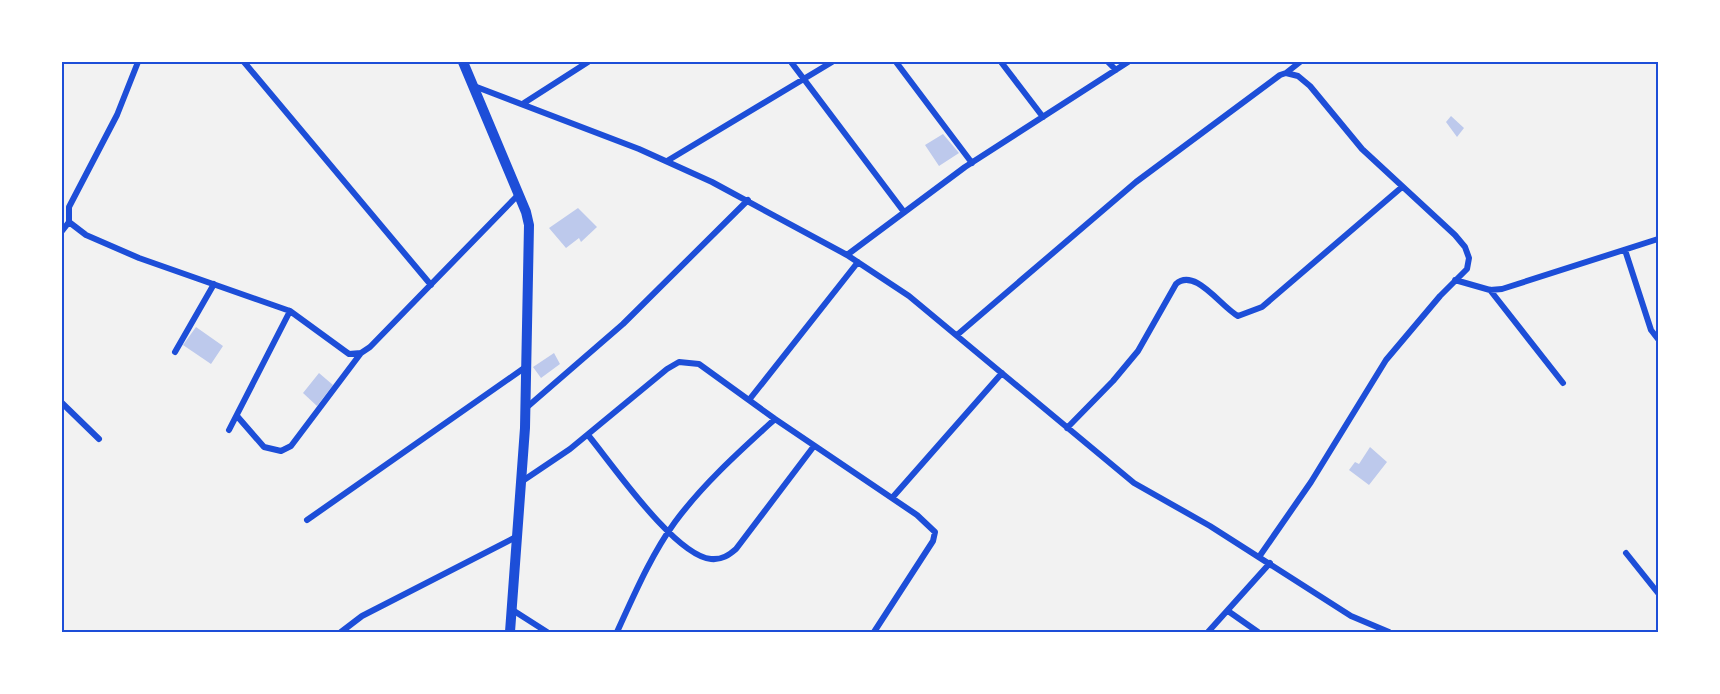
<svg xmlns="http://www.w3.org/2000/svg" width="1720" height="694" viewBox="0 0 1720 694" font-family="Mulish,sans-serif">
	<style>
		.building { fill: #bdc9ec }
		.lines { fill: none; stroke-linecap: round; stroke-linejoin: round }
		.minor { stroke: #1d4ed8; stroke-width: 6 }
		.tertiary { stroke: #1d4ed8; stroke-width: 10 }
		.neatline { fill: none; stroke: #1d4ed8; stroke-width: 2 }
	</style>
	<rect width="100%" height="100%" fill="#f2f2f2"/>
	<path class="building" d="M1451,116L1464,128L1457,137L1446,122Z
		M943,134L959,153L939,166L925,145Z
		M578,208L597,227L581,242L579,238L566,248L549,228Z
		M196,327L223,346L211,364L183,345Z
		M554,353L560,364L541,378L533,367Z
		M319,373L333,385L317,406L303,393Z
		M1370,447L1387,462L1369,485L1349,470L1355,462L1359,464Z"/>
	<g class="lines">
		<path class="minor" d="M138,62L117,115L69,207V222L86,235L139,258L290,311L349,354L361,353L370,347L519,194
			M244,62L431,285
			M791,62L904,212
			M896,62L972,163
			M1001,62L1043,117
			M1108,62L1116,70
			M1286,73L1300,62
			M474,86L639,149L712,182L847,255L909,296L1134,483L1210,526L1351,616L1389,632
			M524,103L588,62
			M667,161L832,62
			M62,231L69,222
			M1625,250L1651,330L1658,339
			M847,255L965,167L1128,62
			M1455,280L1490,290L1502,289L1658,239
			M1490,290L1563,383
			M957,335L1136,182L1280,75L1286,73L1298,76L1310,86L1362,149L1455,235L1465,247L1469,258L1467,269L1440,296L1386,360L1311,482L1259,557
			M175,352L214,284
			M749,400L858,262
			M62,403L99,439
			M526,408L623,324L748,200
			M237,416L264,447L281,451L291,446L361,353
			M1067,428L1113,381L1138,351L1176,284C1195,267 1221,307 1238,316L1262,307L1402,187
			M229,430L290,311
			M588,435C612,464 675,556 711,559C722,560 729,555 736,549L814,446
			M521,482L570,449L667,369L679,362L699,364L775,419L917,515L935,532L933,541L874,632
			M892,498L1002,373
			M307,520L527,366
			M1626,553L1658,593
			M511,609L547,632
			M1228,611L1258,632
			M341,632L362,616L516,537
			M617,632C634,595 651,555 675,522C703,484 740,451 775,419
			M1208,632L1270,563"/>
		<path class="tertiary" d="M463,62L526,212L529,225L525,428L510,632"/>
	</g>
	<rect width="1720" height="694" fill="none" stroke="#ffffff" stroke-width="126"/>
	<rect x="63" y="63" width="1594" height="568" class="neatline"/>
</svg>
